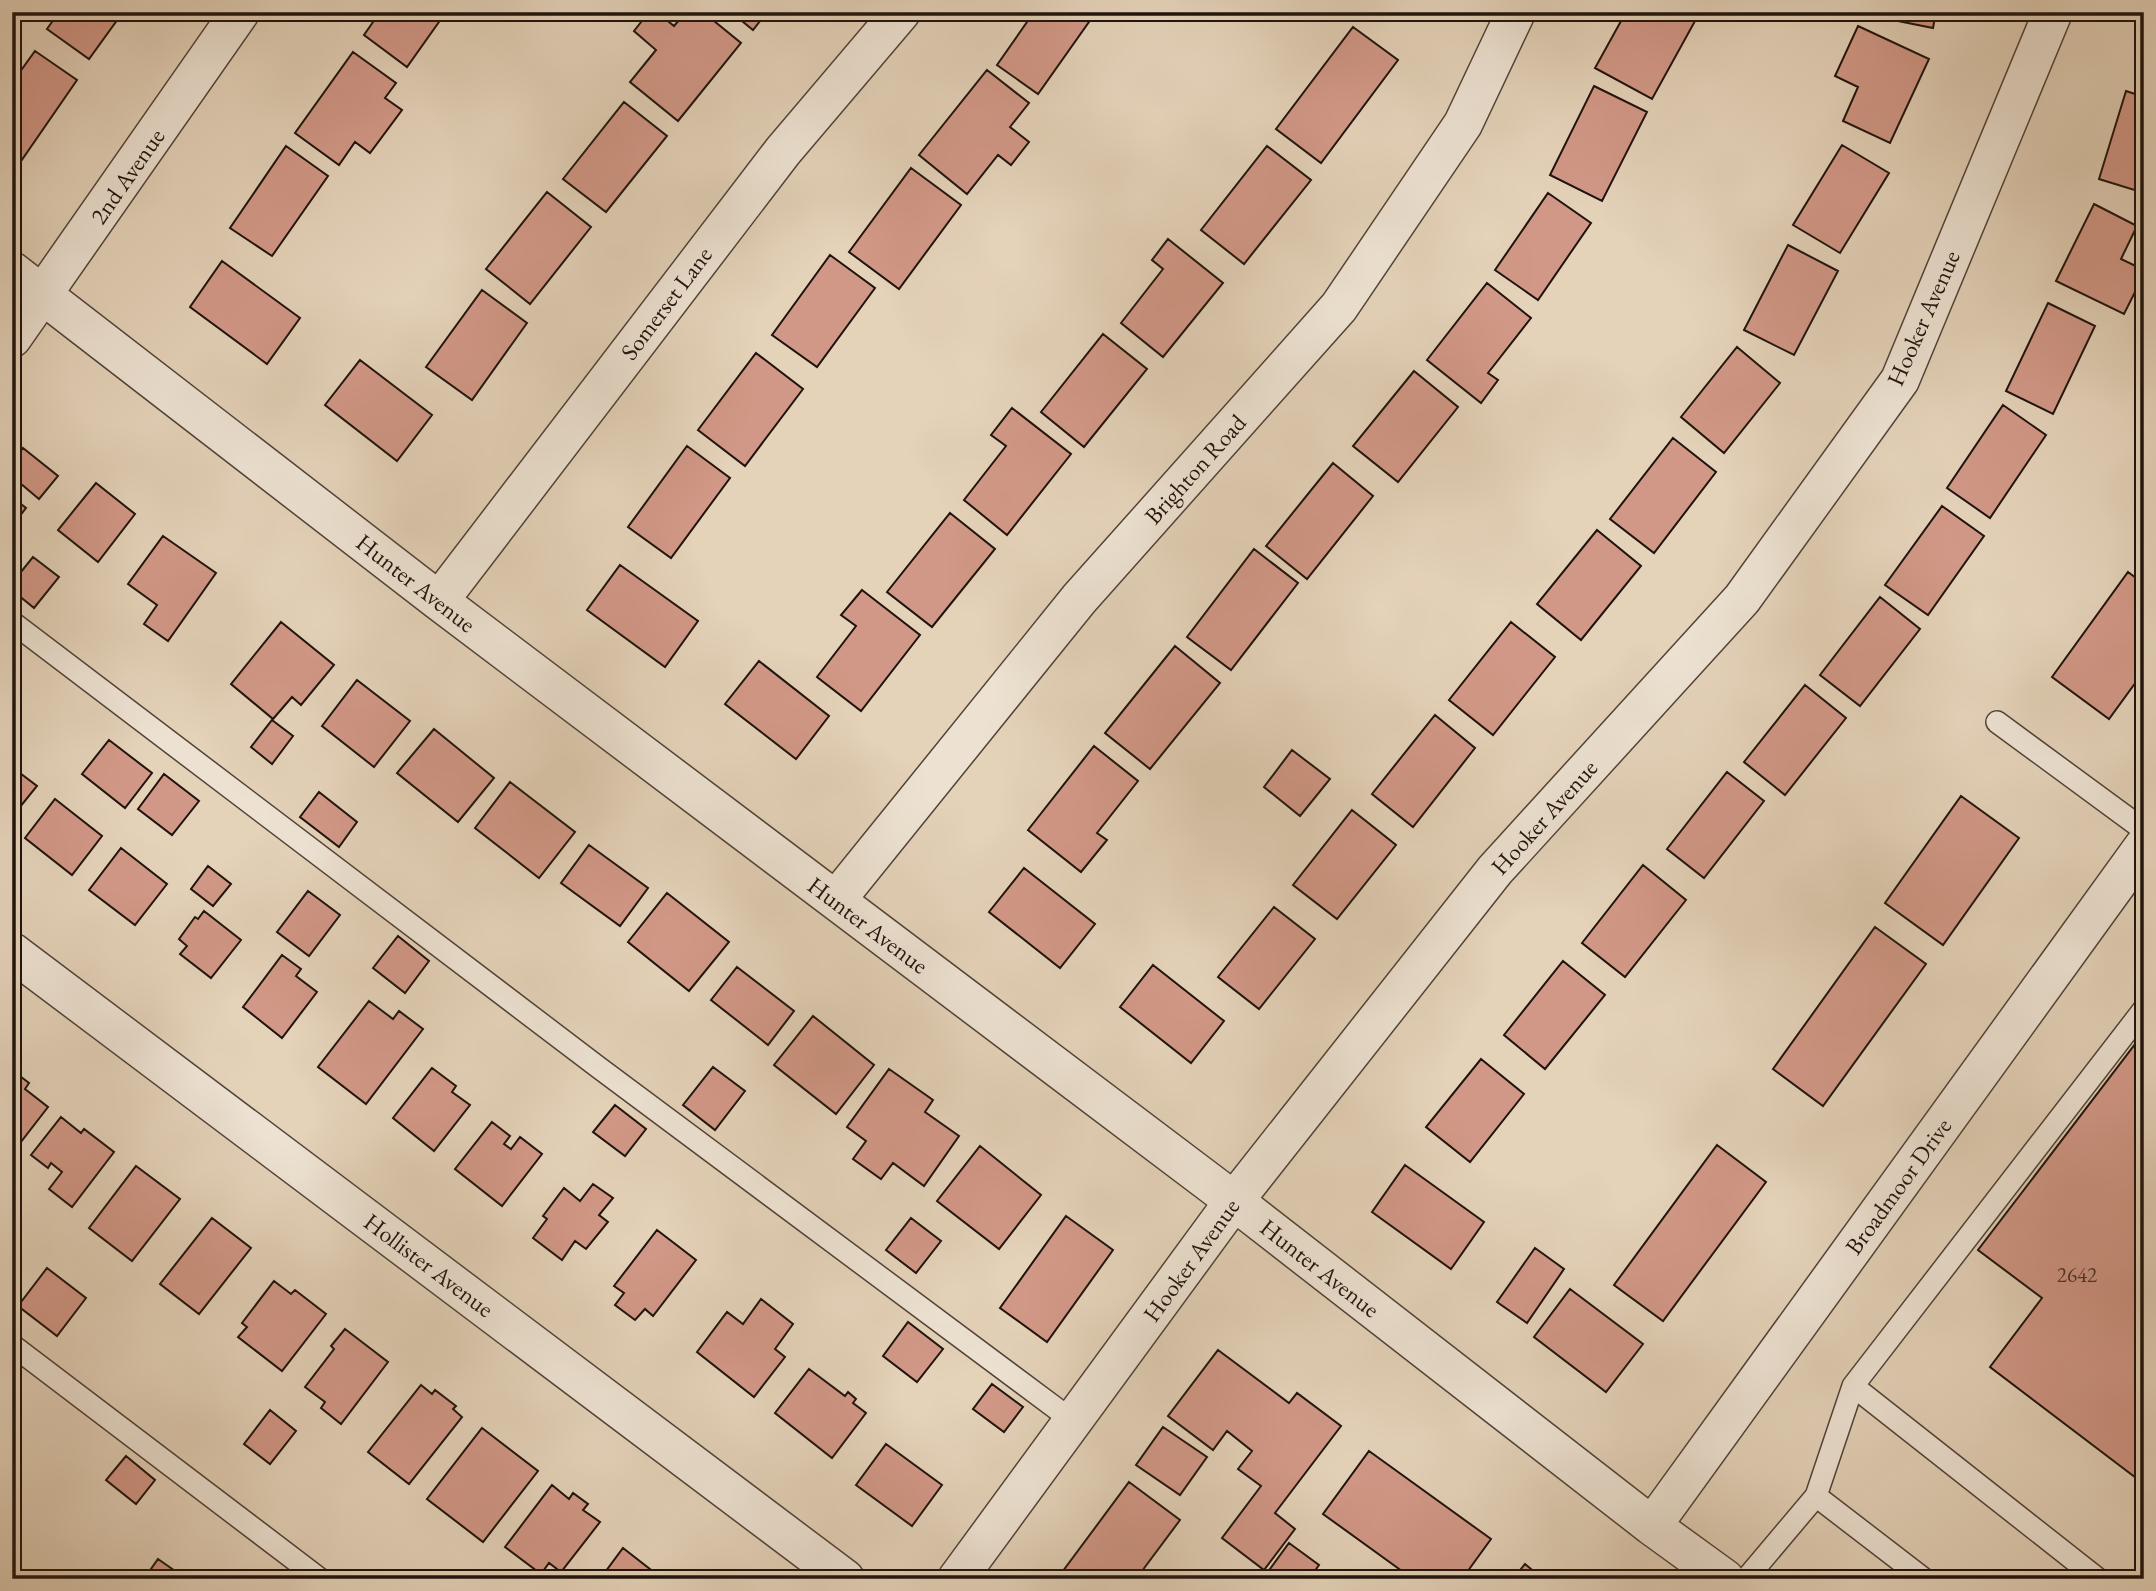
<svg xmlns="http://www.w3.org/2000/svg" width="2156" height="1591" viewBox="0 0 2156 1591" font-family="'EB Garamond',serif">
	<style>
		.building { fill: #d29887; stroke: #1f130d; stroke-width: 2 }
		.lines { fill: none; stroke-linecap: round; stroke-linejoin: round }
		.service-casing { stroke: #504338; stroke-width: 24 }
		.minor-casing { stroke: #504338; stroke-width: 41 }
		.service { stroke: #ede2d2; stroke-width: 21 }
		.minor { stroke: #ede2d2; stroke-width: 38 }
		.labels { text-anchor: middle; dominant-baseline: central; stroke-width: 5; stroke-linejoin: round; paint-order: stroke }
		.number-label { font-size: 21px; fill: #4c342c }
		.street-label { font-size: 24px; fill: #1f130d; stroke: #ede2d2 }
	</style>
	<rect width="100%" height="100%" fill="#e4d2b9"/>
	<filter id="stains"><feTurbulence type="fractalNoise" baseFrequency=".00286" numOctaves="4"/><feColorMatrix values="0 0 0 0 .2 0 0 0 0 .09 0 0 0 0 .02 0 0 0 .5 -.17"/></filter>
	<radialGradient id="worn" r=".72"><stop offset=".6" stop-color="#630" stop-opacity="0"/><stop offset="1" stop-color="#630" stop-opacity=".3"/></radialGradient>
	<path class="building" d="M59,12H123L89,59L47,29Z
		M380,12H446L407,67L364,35Z
		M649,12H657L674,26L686,12H703L741,43L678,121L630,82L656,50L634,31Z
		M731,12H767L753,30Z
		M1034,12H1096L1038,94L997,65Z
		M1626,12H1700L1652,99L1595,68Z
		M1853,12H1936L1933,28Z
		M1858,26L1929,59L1890,143L1843,121L1858,87L1835,76Z
		M1353,27L1398,60L1321,163L1276,129Z
		M35,51L77,80L19,164L12,159V83Z
		M353,52L396,83L385,98L402,110L370,153L355,142L339,165L295,133Z
		M987,70L1029,103L1010,127L1029,142L1011,165L998,155L967,194L919,155Z
		M1594,86L1647,112L1602,201L1550,175Z
		M2126,91L2144,97V193L2099,179Z
		M624,102L667,136L606,212L563,179Z
		M1842,145L1889,173L1840,253L1793,225Z
		M286,146L328,176L272,256L230,228Z
		M1267,146L1311,180L1244,264L1201,230Z
		M911,168L961,205L899,289L849,252Z
		M547,192L591,227L530,304L486,269Z
		M1548,193L1591,223L1538,300L1495,270Z
		M2094,204L2137,226L2121,259L2144,270V274L2124,314L2056,281Z
		M1168,239L1223,283L1163,357L1121,323L1163,269L1152,260Z
		M1788,245L1838,271L1794,355L1744,330Z
		M830,255L875,288L817,367L772,335Z
		M222,261L300,318L267,364L190,307Z
		M1487,283L1531,318L1488,373L1498,380L1481,403L1427,360Z
		M482,290L527,323L472,400L426,367Z
		M2048,303L2095,326L2053,414L2006,391Z
		M1103,334L1147,369L1084,447L1041,412Z
		M1737,347L1780,383L1724,453L1681,417Z
		M756,353L803,389L745,466L698,430Z
		M360,360L432,415L397,461L325,405Z
		M1414,371L1458,407L1398,482L1353,446Z
		M2003,405L2046,435L1990,518L1947,488Z
		M1012,408L1071,454L1007,535L964,500L1006,446L991,435Z
		M1673,438L1716,472L1654,553L1610,519Z
		M687,446L730,478L671,558L628,527Z
		M23,448L58,476L39,499L14,478L12,481V461Z
		M1333,463L1373,496L1307,579L1266,546Z
		M96,483L135,514L98,562L58,530Z
		M12,497L26,508L12,526Z
		M1942,506L1984,536L1928,615L1885,585Z
		M950,513L995,549L932,627L887,592Z
		M1597,530L1641,566L1581,640L1537,604Z
		M163,536L216,573L168,641L144,624L157,605L128,584Z
		M1254,549L1298,583L1231,670L1187,637Z
		M33,557L59,577L34,608L12,590V583Z
		M620,565L698,621L665,667L587,610Z
		M2128,572L2144,584V671L2109,719L2052,677Z
		M862,590L920,635L861,711L817,677L856,626L841,615Z
		M1880,597L1920,629L1860,706L1820,675Z
		M281,622L334,665L301,705L292,697L273,719L231,684Z
		M1511,622L1555,657L1493,735L1449,700Z
		M1175,646L1220,683L1150,769L1105,733Z
		M759,661L829,716L796,759L725,704Z
		M357,680L410,721L374,767L322,726Z
		M1805,685L1846,718L1785,795L1744,762Z
		M1435,715L1475,748L1413,827L1372,794Z
		M272,720L293,736L272,764L251,747Z
		M434,729L494,778L458,822L397,773Z
		M109,740L152,773L125,808L82,774Z
		M1094,746L1138,781L1097,833L1107,840L1081,872L1028,830Z
		M1292,750L1330,779L1300,816L1264,787Z
		M12,767L37,786L12,817Z
		M1727,772L1764,801L1704,878L1667,849Z
		M164,774L199,801L172,835L138,809Z
		M510,782L575,832L539,878L475,828Z
		M319,792L357,822L339,847L300,817Z
		M1961,796L2019,838L1943,945L1885,903Z
		M55,799L102,836L72,875L25,838Z
		M1352,810L1396,845L1337,919L1293,885Z
		M589,845L648,888L620,926L561,883Z
		M121,848L167,884L135,925L89,890Z
		M1643,865L1686,900L1625,977L1582,943Z
		M208,866L231,884L213,906L191,889Z
		M1024,868L1095,924L1060,968L989,912Z
		M308,891L340,915L309,956L277,932Z
		M667,893L729,942L689,991L628,942Z
		M1274,907L1315,939L1259,1009L1218,977Z
		M204,911L241,940L211,978L180,954L187,946L179,939L195,917L198,919Z
		M1875,927L1926,964L1823,1106L1773,1069Z
		M398,936L429,961L405,993L373,968Z
		M282,955L301,969L296,976L317,992L282,1038L243,1007Z
		M1563,961L1605,995L1545,1069L1504,1035Z
		M1153,965L1224,1021L1191,1063L1120,1007Z
		M737,967L794,1011L768,1045L711,1000Z
		M369,1001L393,1019L399,1011L423,1029L366,1104L318,1067Z
		M813,1016L874,1065L836,1114L774,1065Z
		M2139,1039L2144,1043V1484L1990,1367L2042,1298L1978,1250Z
		M1481,1059L1524,1094L1470,1162L1426,1127Z
		M713,1067L745,1091L715,1130L683,1105Z
		M432,1068L456,1086L452,1092L470,1105L434,1151L393,1118Z
		M889,1069L933,1100L925,1112L959,1136L924,1186L893,1163L881,1179L853,1159L866,1141L847,1127Z
		M12,1070L29,1083L25,1089L48,1107L17,1147L12,1143Z
		M615,1105L646,1129L625,1156L593,1132Z
		M61,1117L81,1133L84,1129L114,1152L72,1207L49,1189L62,1172L51,1163L48,1168L31,1155Z
		M492,1122L510,1136L504,1144L511,1149L520,1137L542,1154L502,1206L455,1169Z
		M1717,1145L1766,1182L1663,1321L1614,1285Z
		M980,1146L1041,1195L999,1249L937,1201Z
		M1405,1165L1484,1222L1451,1269L1372,1212Z
		M136,1166L180,1199L132,1261L89,1228Z
		M593,1184L613,1198L599,1215L608,1222L586,1249L575,1241L562,1260L533,1238L547,1219L543,1216L564,1188L580,1201Z
		M1066,1216L1113,1250L1047,1342L1000,1308Z
		M212,1218L251,1248L199,1314L160,1284Z
		M911,1218L941,1241L916,1273L886,1250Z
		M657,1230L696,1260L653,1316L645,1309L635,1320L615,1305L624,1293L614,1286Z
		M1535,1248L1564,1269L1527,1323L1497,1302Z
		M47,1268L86,1298L57,1336L18,1306Z
		M274,1281L291,1294L295,1290L326,1314L282,1371L238,1337L247,1327L242,1323Z
		M1570,1289L1643,1344L1606,1392L1534,1337Z
		M761,1299L793,1324L775,1349L785,1357L754,1397L697,1352L727,1312L743,1324Z
		M908,1322L943,1349L917,1382L883,1356Z
		M345,1329L388,1362L341,1424L321,1408L325,1402L305,1387L334,1349L331,1346Z
		M1218,1350L1289,1403L1297,1393L1341,1426L1275,1513L1295,1529L1264,1570L1222,1538L1261,1486L1238,1469L1252,1451L1227,1431L1213,1450L1168,1416Z
		M809,1369L845,1396L848,1392L856,1399L853,1403L866,1413L832,1458L775,1413Z
		M992,1384L1023,1407L1004,1432L973,1409Z
		M421,1385L432,1394L435,1390L456,1406L453,1409L462,1417L409,1484L368,1452Z
		M270,1410L296,1431L270,1464L244,1444Z
		M1163,1427L1207,1457L1180,1495L1136,1465Z
		M482,1428L538,1471L483,1542L427,1499Z
		M886,1444L942,1485L912,1526L856,1485Z
		M1369,1451L1491,1539L1462,1579H1413L1323,1514Z
		M126,1456L155,1480L136,1504L106,1480Z
		M1129,1482L1180,1520L1136,1579H1057Z
		M552,1485L569,1499L573,1493L588,1504L583,1510L600,1522L561,1572L549,1563L541,1574L505,1547Z
		M1289,1543L1319,1565L1309,1579H1284L1270,1569Z
		M623,1548L655,1573L651,1579H600Z
		M158,1559L178,1573L174,1579H144Z
		M1525,1564L1543,1579H1513Z"/>
	<g class="lines">
		<defs>
			<path id="service" d="M12,622L598,1067L1073,1421
				M1997,722L2144,830
				M12,1345L320,1579
				M1853,1386L2098,1579
				M1816,1496L1924,1579
				M1746,1579L1816,1496L1853,1386L2144,1009"/>
			<path id="minor" d="M12,271L439,601L1234,1201L1652,1526L1725,1579
				M12,338L240,12
				M439,601L783,151L901,12
				M836,900L1079,599L1339,307L1463,124L1516,12
				M12,952L845,1579
				M1652,1526L2144,846
				M957,1579L1234,1201L1495,870L1742,599L1900,380L2053,12"/>
		</defs>
		<use href="#service" class="service-casing"/>
		<use href="#minor" class="minor-casing"/>
		<use href="#service" class="service"/>
		<use href="#minor" class="minor"/>
	</g>
	<g class="labels">
		<g class="number-label">
			<text x="2077" y="1274">2642</text>
		</g>
		<g class="street-label">
			<text transform="translate(127 176) rotate(-55)">2nd Avenue</text>
			<text transform="translate(666 303) rotate(-53)">Somerset Lane</text>
			<text transform="translate(1923 318) rotate(-66)">Hooker Avenue</text>
			<text transform="translate(1195 469) rotate(-48)">Brighton Road</text>
			<text transform="translate(416 583) rotate(38)">Hunter Avenue</text>
			<text transform="translate(1544 817) rotate(-48)">Hooker Avenue</text>
			<text transform="translate(868 925) rotate(37)">Hunter Avenue</text>
			<text transform="translate(1898 1186) rotate(-54)">Broadmoor Drive</text>
			<text transform="translate(1191 1260) rotate(-54)">Hooker Avenue</text>
			<text transform="translate(429 1265) rotate(37)">Hollister Avenue</text>
			<text transform="translate(1320 1268) rotate(38)">Hunter Avenue</text>
		</g>
	</g>
	<rect width="2156" height="1591" fill="none" stroke="#e4d2b9" stroke-width="42"/>
	<rect x="14" y="14" width="2128" height="1563" fill="none" stroke="#1f130d" stroke-width="3.5"/>
	<rect x="21" y="21" width="2114" height="1549" fill="none" stroke="#1f130d" stroke-width="2"/>
	<rect width="100%" height="100%" filter="url(#stains)"/>
	<rect width="100%" height="100%" fill="url(#worn)"/>
</svg>
